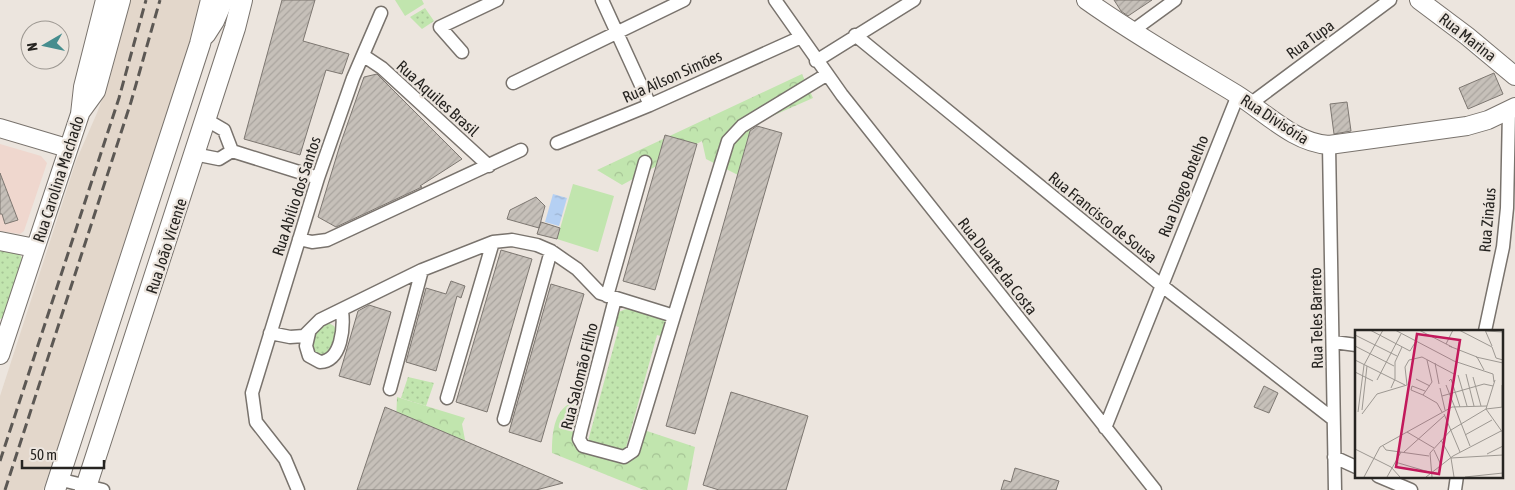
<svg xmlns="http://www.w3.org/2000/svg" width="1515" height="490" viewBox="0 0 1515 490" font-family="'Asap Condensed',sans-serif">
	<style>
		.built { fill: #e3d7cb }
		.education { fill: #efd7ce }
		.forest { fill: url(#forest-crowns) }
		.park { fill: url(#park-dots) }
		.pitch { fill: #c1e5ae }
		.water { fill: url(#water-ripples) }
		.building { fill: url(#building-hatch); stroke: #7d7771 }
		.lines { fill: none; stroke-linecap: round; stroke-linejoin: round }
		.street-casing { stroke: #79736d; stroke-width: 15 }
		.secondary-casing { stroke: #79736d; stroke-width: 20 }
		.primary-casing { stroke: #79736d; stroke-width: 22 }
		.street { stroke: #fff; stroke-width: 12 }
		.secondary { stroke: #fff; stroke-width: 18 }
		.primary { stroke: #fff; stroke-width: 20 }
		.rail { stroke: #5c5854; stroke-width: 3; stroke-dasharray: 10 5; stroke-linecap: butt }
		.labels { text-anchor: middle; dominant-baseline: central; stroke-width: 4.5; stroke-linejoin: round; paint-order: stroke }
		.street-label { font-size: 16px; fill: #262421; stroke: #ece5de }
		.inset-road { fill: none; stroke: #9d9892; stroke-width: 1 }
		.view { fill: #c2185b; fill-opacity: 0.15; stroke: #c2185b; stroke-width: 2.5 }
		.inset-edge { fill: none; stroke: #262421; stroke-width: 2.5 }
	</style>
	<defs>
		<pattern id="forest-crowns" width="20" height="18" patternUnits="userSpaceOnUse" patternTransform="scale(1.25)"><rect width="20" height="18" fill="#c1e5ae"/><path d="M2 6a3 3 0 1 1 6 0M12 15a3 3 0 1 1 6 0" fill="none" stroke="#a6c495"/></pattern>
		<pattern id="park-dots" width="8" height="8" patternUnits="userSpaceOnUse" patternTransform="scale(1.25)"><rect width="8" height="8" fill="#c1e5ae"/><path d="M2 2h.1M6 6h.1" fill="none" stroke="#a6c495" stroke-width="1.8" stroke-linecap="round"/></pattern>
		<pattern id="water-ripples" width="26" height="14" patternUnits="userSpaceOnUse" patternTransform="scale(1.25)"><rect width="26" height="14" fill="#b5d0f3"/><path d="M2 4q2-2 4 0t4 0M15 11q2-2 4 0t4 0" fill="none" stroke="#9cb2d0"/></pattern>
		<pattern id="building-hatch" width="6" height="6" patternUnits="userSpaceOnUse" patternTransform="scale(1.25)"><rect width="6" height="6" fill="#c6c0b9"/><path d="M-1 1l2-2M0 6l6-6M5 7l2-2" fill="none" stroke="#aaa59f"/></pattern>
	</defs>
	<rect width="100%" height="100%" fill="#ece5de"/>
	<path class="built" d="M129,0H204L151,174L43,490H0V396L76,161L97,113L110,78Z"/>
	<path class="education" d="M0,144L41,156L47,163L24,231L20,234L0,231Z"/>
	<path class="forest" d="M802,74L813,98L752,125L738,175L706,159L702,141L622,185L597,170Z
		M397,397L465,418L462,424L469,461L396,424Z
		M576,401L583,413L575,441L624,457L641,429L695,447L687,490H644L552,453C552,432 554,407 576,401Z"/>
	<path class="park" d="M425,8L434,21L422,29L410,17Z
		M0,248L19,253L22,258L4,317L0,319Z
		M631,307L664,319L667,326L664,337L657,335L625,451L588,441L619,327L613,325L616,313Z
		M327,322L334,326L337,332L330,353L325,357L314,355C309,339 314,332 327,322Z
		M408,377L434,383L426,406L401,398Z"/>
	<path class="pitch" d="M395,0H422L424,4L405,16Z
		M573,184L614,196L598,252L557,239Z"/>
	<path class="water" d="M553,194L567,198L559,226L545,222Z"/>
	<path class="building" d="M282,0H315L303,41L349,54L342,74L326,70L300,155L244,139Z
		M1114,0H1152L1128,16L1121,11Z
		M1494,73L1503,94L1468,109L1459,88Z
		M377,74L462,159L420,186L422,187L336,227L318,217L340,145L364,77Z
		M1347,102L1351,131L1334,134L1330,104Z
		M757,126L782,133L695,434L666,426L750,131Z
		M665,135L697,144L655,290L623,281Z
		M0,173L18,220L5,224L2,214H0Z
		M536,197L545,206L539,228L507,219L510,210Z
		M541,222L560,228L557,239L537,234Z
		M501,250L532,259L487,412L456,402Z
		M451,281L465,286L461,298L457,296L436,371L406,362L426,288L446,294Z
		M551,284L584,294L541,442L509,432Z
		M369,305L391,312L370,385L339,376L358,311Z
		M1264,386L1278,393L1269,413L1254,407Z
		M731,392L808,416L786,490H719L703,485Z
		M385,407L437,429L563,483L536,490H357Z
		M1015,468L1059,481L1056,490H1001L1004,480L1011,482Z"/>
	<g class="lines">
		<defs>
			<path id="street" d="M602,0L650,105
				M775,0L842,95L1155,490
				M1131,32L1175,0
				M855,35L1161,285L1333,419
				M462,52L440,27L497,0
				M364,56L382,68L489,166
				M816,61L914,0
				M513,83L684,0
				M1250,104L1390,0
				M205,119L224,130L232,151
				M557,143L650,105L799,38
				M1329,145L1335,490
				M232,151L318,178
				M194,154L219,159L232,151
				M299,239L312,242L327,240L521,150
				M607,296L645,162
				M615,299L581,430L579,439L583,446L624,457L633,451L674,316
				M1485,331L1503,247L1507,208L1509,111
				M270,333L290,337L304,336L320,320L422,270L493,242L512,240L537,245L551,251L577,269L600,293L674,316L728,141L742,126L826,75
				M309,333L306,346L309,356L320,362C342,361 344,327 342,311
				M1334,342L1356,345
				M390,389L422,270
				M447,398L493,242
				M504,419L551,251
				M1105,428L1238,95
				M1334,457L1356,467
				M1378,476L1411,490
				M58,479L103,490
				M298,490L285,459L256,422L252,393L318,178L353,78L381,13
				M1455,490L1457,476"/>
			<path id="secondary" d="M1086,0C1135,35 1185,63 1236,94C1265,112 1294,143 1329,145L1467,126L1488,120L1515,107
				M1419,0L1467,36L1515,76
				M206,35L215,21L224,0
				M80,113L96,91L121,0
				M0,128L67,148
				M0,241L35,248
				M0,355L80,114L83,87L105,0"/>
			<path id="primary" d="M55,490L200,44L211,0
				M85,490L235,28L242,0"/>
		</defs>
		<use href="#street" class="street-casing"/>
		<use href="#secondary" class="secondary-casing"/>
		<use href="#primary" class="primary-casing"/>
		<use href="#street" class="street"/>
		<use href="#secondary" class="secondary"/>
		<use href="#primary" class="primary"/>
		<path class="rail" d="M0,461L119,98L146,0
			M5,490L131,102L160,0"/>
	</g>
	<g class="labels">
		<g class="street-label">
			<text transform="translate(1468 37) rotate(38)">Rua Marina</text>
			<text transform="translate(1310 39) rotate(-36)">Rua Tupa</text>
			<text transform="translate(672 76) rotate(-24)">Rua Aílson Simões</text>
			<text transform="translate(438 98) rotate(42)">Rua Aquiles Brasil</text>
			<text transform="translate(1275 119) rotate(33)">Rua Divisória</text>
			<text transform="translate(58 179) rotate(-72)">Rua Carolina Machado</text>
			<text transform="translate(1183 186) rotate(-68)">Rua Diogo Botelho</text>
			<text transform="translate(296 196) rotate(-72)">Rua Abílio dos Santos</text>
			<text transform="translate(1103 217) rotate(39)">Rua Francisco de Sousa</text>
			<text transform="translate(1487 220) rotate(-85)">Rua Zináus</text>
			<text transform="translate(166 246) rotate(-72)">Rua João Vicente</text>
			<text transform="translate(998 266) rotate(52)">Rua Duarte da Costa</text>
			<text transform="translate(1316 318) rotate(-91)">Rua Teles Barreto</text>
			<text transform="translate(579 376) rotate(-76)">Rua Salomão Filho</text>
		</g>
	</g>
	<g transform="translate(1355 330)">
		<rect width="148" height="148" fill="#ece5de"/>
		<path class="inset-road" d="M15,0L55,21L61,11M40,0L99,31L138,44L139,52M64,0L97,17M104,0L137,17L141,28L148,30M130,0L137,16M131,1L148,2M0,5L42,26M91,14L98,0M0,16L39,36M94,16L122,27L129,40M121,27L148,33M0,30L50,55M72,30L77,52L68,65L82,73L87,82M80,33L84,54M0,42L18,51M111,44L119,76M103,45L112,76M118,47L126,76M61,49L75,56M22,50L46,4M94,51L96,49L105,77M91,55L115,116M36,58L40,49V32L47,17M85,58L90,80M68,65L56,60L57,56L70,61M87,66L129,54L138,56M147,77V55M131,79L140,50M131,79L148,103M131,79L148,77M7,80L12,36M3,82L9,35L28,0M7,84L22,64L52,55L50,37L54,30L67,27L99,44M89,84L105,122M52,102L79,118M110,105L137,90M86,110L96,128L99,147M28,116L31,120L74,126M0,119L36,137L45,147M79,120L86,135M49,122L90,85M132,124L148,116M96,128L148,125M40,132L74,142M9,147L25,117L97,77L132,76M32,147L46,122M71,147L98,126L146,101M77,147L75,123L96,100L131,79M110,147L148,143"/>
		<path class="view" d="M62,4L105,10L84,144L41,137Z"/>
		<rect width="148" height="148" class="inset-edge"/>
	</g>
	<g transform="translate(45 45) rotate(261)"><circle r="24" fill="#ece5de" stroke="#9d9892"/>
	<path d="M0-4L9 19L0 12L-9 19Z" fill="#458d8e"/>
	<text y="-8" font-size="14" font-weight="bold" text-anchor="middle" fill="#262421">N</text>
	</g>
	<path d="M22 460v8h82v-8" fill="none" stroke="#262421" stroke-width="2.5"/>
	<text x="30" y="460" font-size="15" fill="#262421" stroke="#ece5de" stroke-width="4" paint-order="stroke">50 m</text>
</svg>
